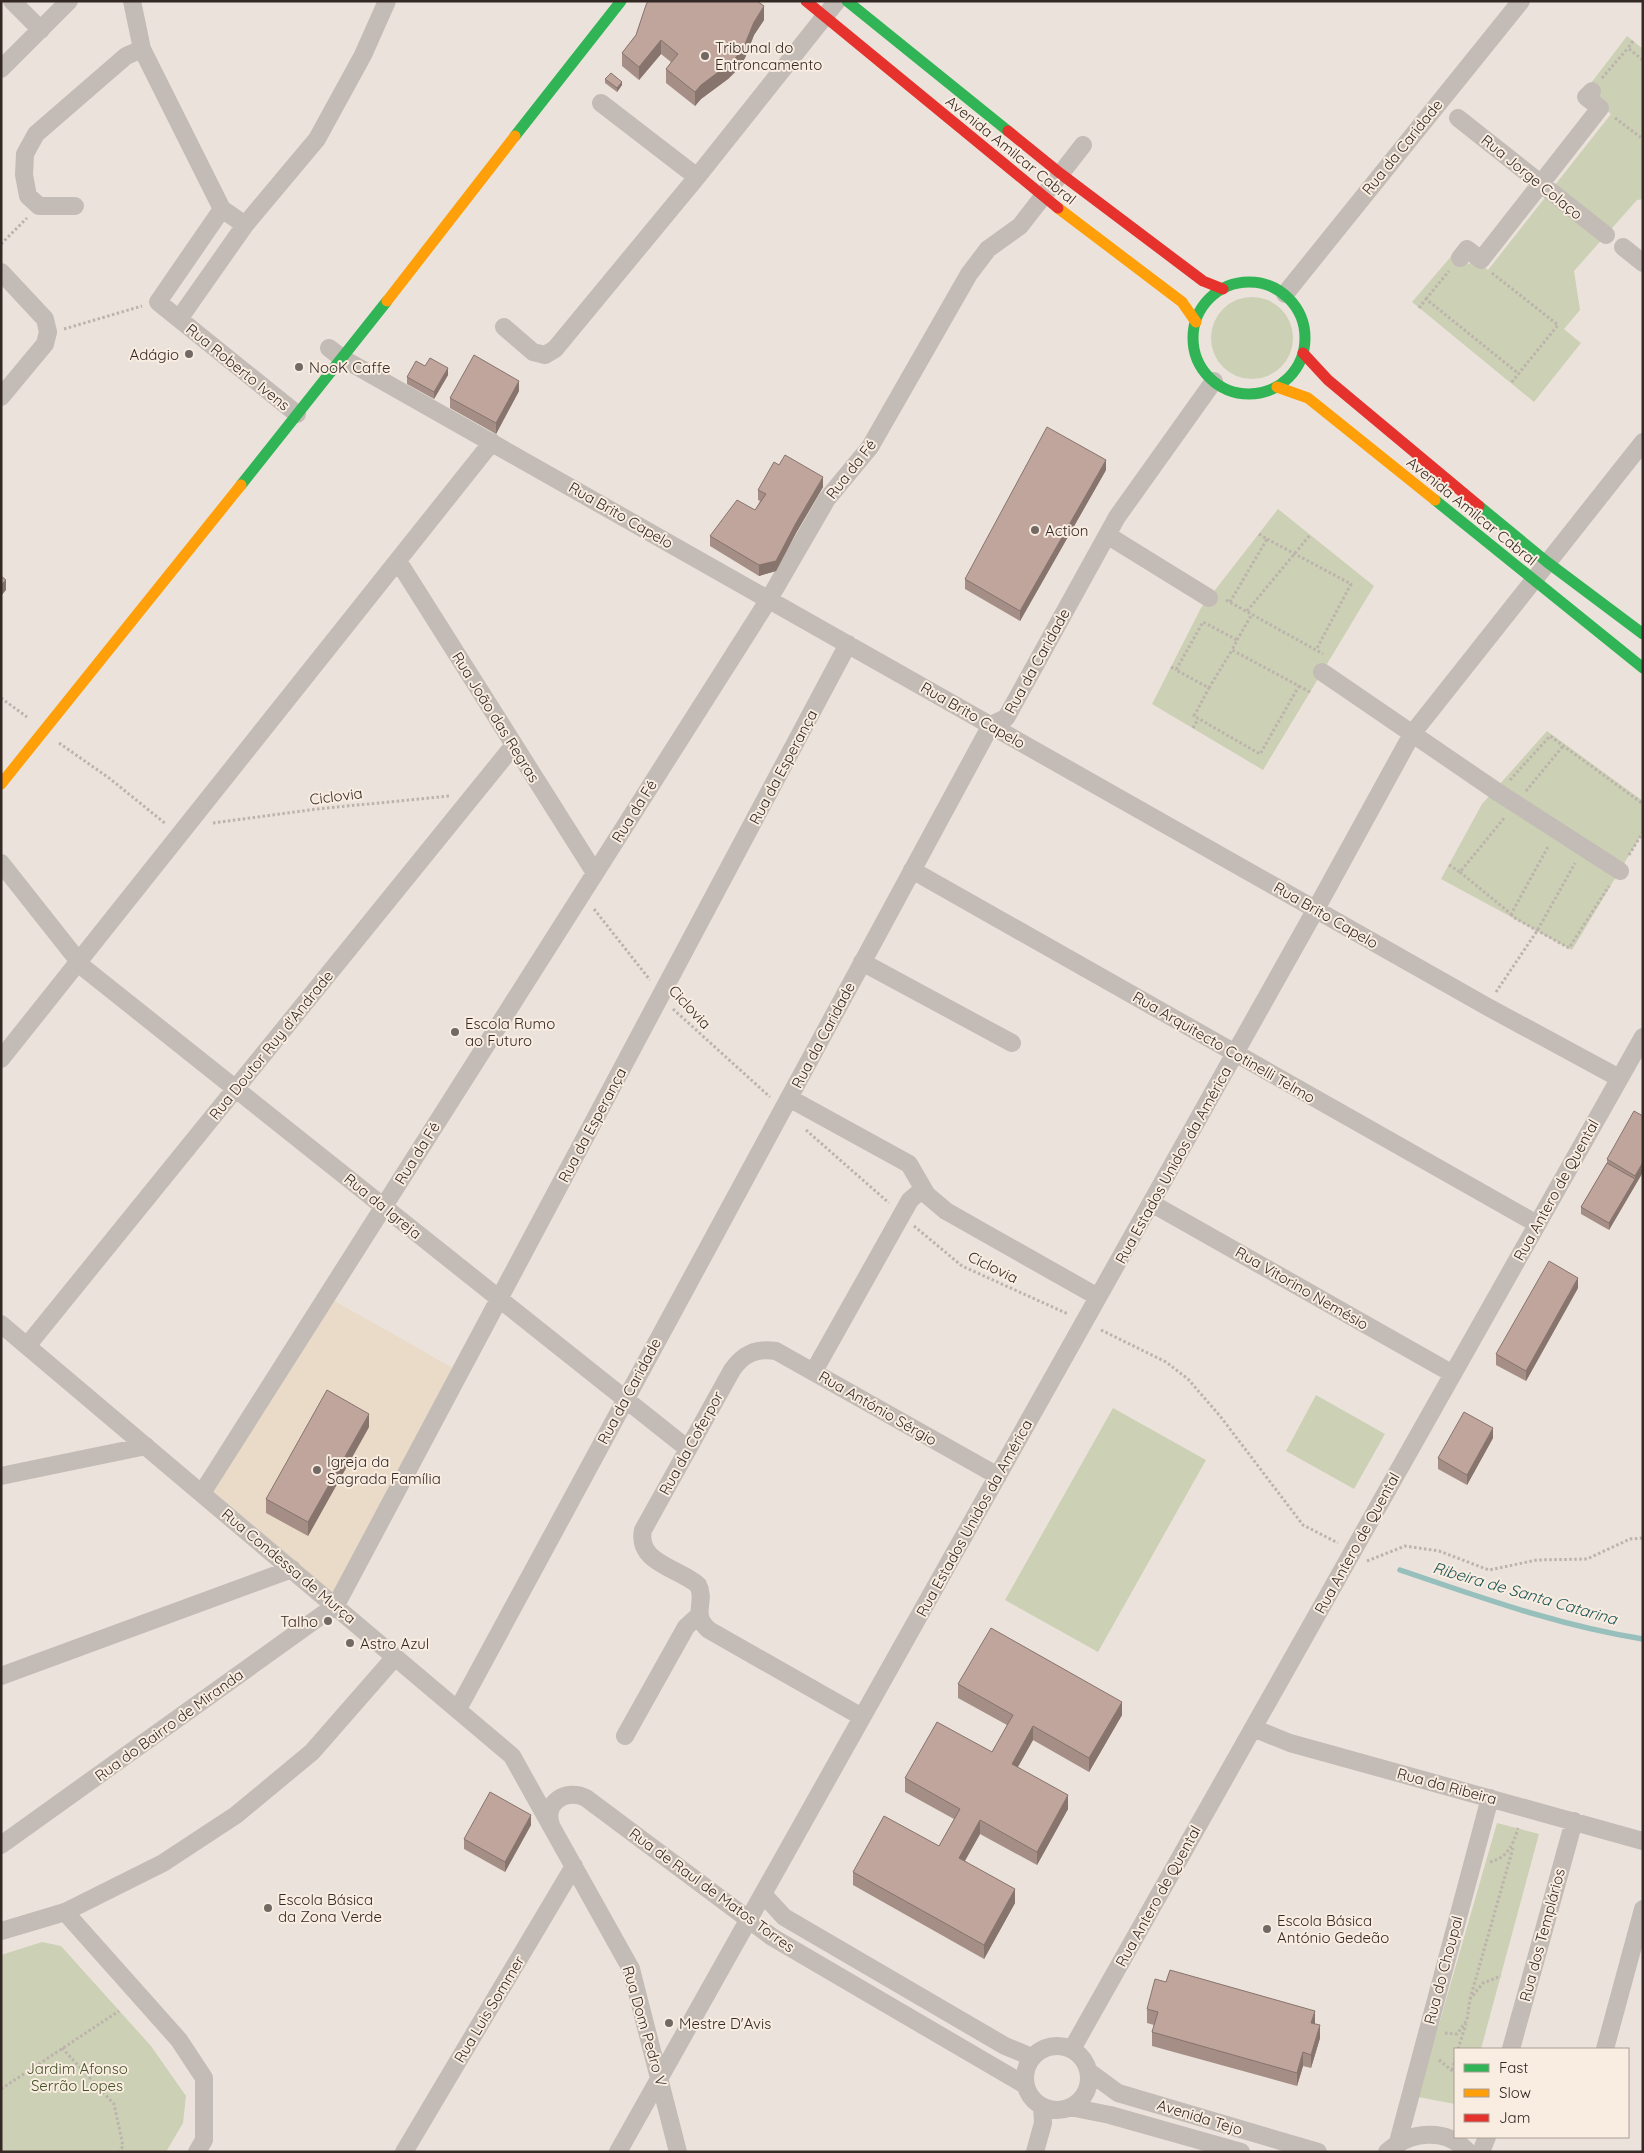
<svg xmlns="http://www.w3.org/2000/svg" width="1644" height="2153" viewBox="0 0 1644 2153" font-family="Quicksand,sans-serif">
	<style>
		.green { fill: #ccd0b4 }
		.plaza { fill: #eadbc9 }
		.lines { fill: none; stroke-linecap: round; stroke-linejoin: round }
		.stream { stroke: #97bfbc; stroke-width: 5.5 }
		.path { stroke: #bcb3ad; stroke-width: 3; stroke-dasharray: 2.5 2.5; stroke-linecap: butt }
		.street { stroke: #c3bbb5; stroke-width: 18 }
		.fast { stroke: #30b455; stroke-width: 11 }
		.slow { stroke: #ff9f0a; stroke-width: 11 }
		.jam { stroke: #e5322d; stroke-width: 11 }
		.wall { fill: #a48e86 }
		.shaded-wall { fill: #86746d }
		.building { fill: #bfa59c; stroke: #86746d }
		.poi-dot { fill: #736964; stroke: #f9ede1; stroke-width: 2 }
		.labels { text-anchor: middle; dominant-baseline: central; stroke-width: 4; stroke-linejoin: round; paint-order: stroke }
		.poi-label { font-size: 15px; fill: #332824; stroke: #f9ede1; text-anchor: start }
		.street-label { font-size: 15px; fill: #332824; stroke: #f9ede1 }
		.park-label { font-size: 15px; fill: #445227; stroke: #f9ede1 }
		.water-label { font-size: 16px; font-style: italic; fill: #195455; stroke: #f9ede1 }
	</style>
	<rect width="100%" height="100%" fill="#ebe3db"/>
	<path class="green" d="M1627,36L1643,49V199L1637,200L1574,271L1580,310L1564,329L1581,343L1534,402L1412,302L1454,253L1469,264L1474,259L1488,270L1611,114L1598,104L1588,87Z
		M1211 338a41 41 0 1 1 82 0a41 41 0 1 1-82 0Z
		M1278,509L1374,586L1263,770L1152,704L1201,608Z
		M1547,731L1643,801V832L1572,950L1441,879L1482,804Z
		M1316,1395L1385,1434L1354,1489L1286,1451Z
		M1113,1408L1206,1460L1098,1652L1005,1600Z
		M1497,1823L1539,1834L1481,2049H1455V2104L1418,2097Z
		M42,1942L61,1946L151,2046L186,2096L183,2123L166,2152H1V1955Z"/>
	<path class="plaza" d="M326,1296L460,1372L336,1605L202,1493Z"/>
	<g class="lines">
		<path class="stream" d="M1400,1570C1480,1597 1559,1626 1643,1639"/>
		<path class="path" d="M1633,41L1628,48L1643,60
			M1602,78L1628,48
			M1615,118L1643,139
			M1,244L27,218
			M1492,273L1558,325L1511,383
			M1426,299L1449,271
			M1419,308L1426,299L1519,374
			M64,329L142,306
			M1267,539L1351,584L1316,650
			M1226,600L1323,654
			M1230,602L1267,539L1259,534
			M1247,611L1310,535
			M1237,640L1252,614
			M1171,667L1176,670
			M1299,686L1310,692
			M1209,688L1232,650L1299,686L1260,754L1194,716L1209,688L1176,670L1203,622L1237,640L1232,650
			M1,698L27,717
			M1193,728L1198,719
			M59,743L109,778L166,824
			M1510,780L1550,736L1643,804
			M1526,791L1563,746
			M213,823L317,809L450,796
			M1629,855L1643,832
			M1449,865L1460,872L1505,817
			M1460,872L1511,914L1549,845
			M594,909L650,980
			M1511,914L1513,917L1569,948L1609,886
			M1496,992L1537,931L1575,863
			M673,1009L770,1097
			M806,1130L889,1203
			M914,1226L962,1266L1068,1314
			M1101,1330L1166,1362L1188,1379L1220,1416L1303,1525L1338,1543
			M1367,1561L1405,1546L1439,1551L1489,1570L1537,1560L1587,1559L1630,1539L1643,1538
			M1490,1862C1508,1857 1513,1845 1518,1828
			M1470,1999L1513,1848
			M1445,2033L1457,2034L1467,2020L1470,1999L1483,1983L1501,1976
			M62,2048L114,2104L123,2146L119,2152
			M1458,2049L1466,2024
			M1439,2060L1455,2073
			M1452,2070L1455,2059
			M1,2089L119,2011"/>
		<path class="street" d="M12,1L41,30
			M132,1L142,49L222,209L245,225L179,319
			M1,69L69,1
			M601,103L697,177
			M1458,118L1606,235
			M75,206H39L28,196L24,175L25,154L36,134L126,56L142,49
			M222,209L158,302L297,414
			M245,225L317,139L363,55L387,1
			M1623,247L1643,263
			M1460,258L1467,249L1481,260L1600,108L1586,97L1592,91
			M1,272L45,319L48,332L45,344L1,397
			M1285,294L1521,1
			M504,327L533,352L545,355L555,349L697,177L837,1
			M329,348L342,358L1486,1006L1619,1078
			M1107,535L1209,598
			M398,561L595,873
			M1322,672L1499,793L1620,871
			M1,863L84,968L688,1449
			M912,870L1537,1224
			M862,962L1012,1043
			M1,1059L492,442
			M789,1098L909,1164L927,1195L946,1211L1098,1297
			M1151,1203L1453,1374
			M1,1324L512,1756L631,1969L678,2152
			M27,1346L514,745
			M814,1371L910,1200L923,1189
			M1,1476L146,1446
			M202,1493L769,599L827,499L870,447L969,274L988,249L1020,226L1083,145
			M1,1676L292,1569
			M458,1709L991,725L1006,718L1117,517L1214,381
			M862,1717L709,1630C690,1614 707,1602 698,1585C679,1568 636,1563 643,1530L732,1370C743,1354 756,1348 776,1351L998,1476
			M1253,1728L1290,1743L1643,1841
			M625,1736L686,1627L699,1615
			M551,1825C543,1802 567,1788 586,1798L772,1937L1025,2085
			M1,1845L336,1605L848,644
			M763,1894L784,1917L1005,2046L1032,2057
			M65,1912L179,2040L204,2078V2140L197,2152
			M1,1931L65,1912L163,1863L236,1815L312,1752L395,1657
			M1025 2078a32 32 0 1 1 64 0a32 32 0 1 1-64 0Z
			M1072,2049L1643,1037
			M1511,2049L1574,1821
			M1605,2049L1643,1909
			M1088,2071L1118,2093L1318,2152
			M1070,2107L1110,2115L1241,2152
			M1398,2142L1490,1798
			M404,2152L574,1866
			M618,2152L1316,909L1412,734L1643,442
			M1035,2152L1043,2123L1042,2107
			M1387,2152C1410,2131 1446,2127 1468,2152
			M1481,2152L1487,2137"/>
		<path class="fast" d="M847,1L1008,131
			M515,136L621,1
			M1193 338a56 56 0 1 1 112 0a56 56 0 1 1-112 0Z
			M241,485L387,301
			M1435,500L1643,668
			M1479,506L1547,562L1643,634"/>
		<path class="slow" d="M1058,208L1182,302L1196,322
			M387,301L515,136
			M1277,387L1308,398L1435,500
			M1,784L241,485"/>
		<path class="jam" d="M806,1L1058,208
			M1008,131L1061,174L1203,281L1223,289
			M1303,353L1328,380L1479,506"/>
	</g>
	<path class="wall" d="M764,20L754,35L745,58L737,70L728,79L701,99L695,106L666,83V69L671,62L661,54L639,80L622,66V53L636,35Z
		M605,79L622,85L617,92L605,83Z
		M425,366L448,375L434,399L407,384V377Z
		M519,391L496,434L450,408V398Z
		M1106,470L1020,621L965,589V579Z
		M823,487L796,533L776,571L759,576L710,546V536L755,510L760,501L758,500V490Z
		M1607,1159L1643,1172L1609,1230L1581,1214V1207L1607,1163Z
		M1578,1288L1526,1381L1496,1365V1354Z
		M369,1427L308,1536L266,1513V1499Z
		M1493,1438L1467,1485L1438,1469V1458Z
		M958,1684L1122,1715L1089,1772L1033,1740L1018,1767L1068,1809L1037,1865L980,1834L965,1861L1015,1903L984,1959L853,1885V1872L939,1846L954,1819L905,1792V1778L992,1752L1007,1725L958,1698Z
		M531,1825L505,1872L464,1849V1839Z
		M1147,2009L1315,2024L1320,2038L1311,2068L1303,2066L1297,2086L1152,2046V2032L1154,2025L1147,2023Z"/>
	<path class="shaded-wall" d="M764,6V20L754,35L745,58L737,70L728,79L701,99L695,106V92L754,22Z
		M661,40V54L639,80V67Z
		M622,82V85L617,92V88Z
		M448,368V375L434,399V392Z
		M519,381V391L496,434V423Z
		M1106,460V470L1020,621V611Z
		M823,477V487L796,533L776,571L759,576V565L796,523Z
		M6,580V590L1,596V585Z
		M1643,1162V1172L1609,1230V1223L1635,1179V1176Z
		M1578,1278V1288L1526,1381V1371Z
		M369,1414V1427L308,1536V1522Z
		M1493,1428V1438L1467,1485V1475Z
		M1122,1702V1715L1089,1772V1758Z
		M1033,1726V1740L1012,1777V1764Z
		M1068,1795V1809L1037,1865V1852Z
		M531,1815V1825L505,1872V1862Z
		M980,1820V1834L959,1871V1858Z
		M1015,1889V1903L984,1959V1945Z
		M1315,2011V2024L1311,2023Z
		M1320,2025V2038L1311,2068V2055Z
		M1303,2052V2066L1297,2086V2073Z"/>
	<path class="building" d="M648,1H757L764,6L754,22L745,44L737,56L728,65L701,85L695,92L666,69L678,54L661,40L639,67L622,53L636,35L646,5Z
		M611,73L622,82L617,88L605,79Z
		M474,355L519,381L496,423L450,398Z
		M430,358L448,368L434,392L407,377L416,361L425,366Z
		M1047,427L1106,460L1020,611L965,579Z
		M785,455L823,477L796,523L776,561L759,565L710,536L737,500L755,510L766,494L758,490L774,462L779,465Z
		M1,576L6,580L1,585Z
		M1634,1111L1643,1116V1162L1635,1176L1607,1159Z
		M1607,1163L1635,1179L1609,1223L1581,1207Z
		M1549,1261L1578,1278L1526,1371L1496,1354Z
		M327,1390L369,1414L308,1522L266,1499Z
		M1464,1412L1493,1428L1467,1475L1438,1458Z
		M991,1628L1122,1702L1089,1758L1033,1726L1012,1764L1068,1795L1037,1852L980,1820L959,1858L1015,1889L984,1945L853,1872L884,1816L939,1846L960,1809L905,1778L937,1722L992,1752L1013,1715L958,1684Z
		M490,1792L531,1815L505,1862L464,1839Z
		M1170,1970L1315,2011L1311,2023L1320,2025L1311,2055L1303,2052L1297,2073L1152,2032L1158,2012L1147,2009L1155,1979L1166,1982Z"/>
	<g class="poi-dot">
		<circle cx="705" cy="56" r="5"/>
		<circle cx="189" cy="354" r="5"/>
		<circle cx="299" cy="367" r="5"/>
		<circle cx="1035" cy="530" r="5"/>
		<circle cx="455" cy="1032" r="5"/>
		<circle cx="317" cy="1470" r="5"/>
		<circle cx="328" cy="1621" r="5"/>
		<circle cx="350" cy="1643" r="5"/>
		<circle cx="268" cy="1908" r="5"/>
		<circle cx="1267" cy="1929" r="5"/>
		<circle cx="669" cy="2023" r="5"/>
	</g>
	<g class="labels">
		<g class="poi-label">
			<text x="715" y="47">Tribunal do<tspan x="715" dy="17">Entroncamento</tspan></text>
			<text x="179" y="354" text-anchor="end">Adágio</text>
			<text x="309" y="367">NooK Caffe</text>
			<text x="1045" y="530">Action</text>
			<text x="465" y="1023">Escola Rumo<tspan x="465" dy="17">ao Futuro</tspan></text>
			<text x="327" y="1461">Igreja da<tspan x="327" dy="17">Sagrada Família</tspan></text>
			<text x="318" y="1621" text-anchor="end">Talho</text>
			<text x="360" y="1643">Astro Azul</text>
			<text x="278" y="1899">Escola Básica<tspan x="278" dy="17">da Zona Verde</tspan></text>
			<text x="1277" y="1920">Escola Básica<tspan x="1277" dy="17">António Gedeão</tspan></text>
			<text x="679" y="2023">Mestre D'Avis</text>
		</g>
		<g class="street-label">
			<text transform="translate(1402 147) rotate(-51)">Rua da Caridade</text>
			<text transform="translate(1011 150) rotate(39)">Avenida Amilcar Cabral</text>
			<text transform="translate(1532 177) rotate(39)">Rua Jorge Colaço</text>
			<text transform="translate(238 367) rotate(39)">Rua Roberto Ivens</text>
			<text transform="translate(851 469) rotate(-52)">Rua da Fé</text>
			<text transform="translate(1472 511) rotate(39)">Avenida Amilcar Cabral</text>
			<text transform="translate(621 515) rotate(30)">Rua Brito Capelo</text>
			<text transform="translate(1037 661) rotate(-61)">Rua da Caridade</text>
			<text transform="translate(973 715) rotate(30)">Rua Brito Capelo</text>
			<text transform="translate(496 717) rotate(58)">Rua João das Regras</text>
			<text transform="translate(783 767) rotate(-62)">Rua da Esperança</text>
			<text transform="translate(336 796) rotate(-7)">Ciclovia</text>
			<text transform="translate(634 811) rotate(-58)">Rua da Fé</text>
			<text transform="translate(1326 915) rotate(30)">Rua Brito Capelo</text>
			<text transform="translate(690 1007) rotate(47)">Ciclovia</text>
			<text transform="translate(823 1035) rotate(-62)">Rua da Caridade</text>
			<text transform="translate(271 1045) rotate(-51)">Rua Doutor Ruy d'Andrade</text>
			<text transform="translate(1224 1047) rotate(30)">Rua Arquitecto Cotinelli Telmo</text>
			<text transform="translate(592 1125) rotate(-62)">Rua da Esperança</text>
			<text transform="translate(417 1153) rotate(-58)">Rua da Fé</text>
			<text transform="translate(1173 1165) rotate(-61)">Rua Estados Unidos da América</text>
			<text transform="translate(1556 1190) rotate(-61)">Rua Antero de Quental</text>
			<text transform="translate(383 1206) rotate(39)">Rua da Igreja</text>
			<text transform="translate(993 1267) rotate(26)">Ciclovia</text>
			<text transform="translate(1302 1288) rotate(30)">Rua Vitorino Nemésio</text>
			<text transform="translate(629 1391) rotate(-62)">Rua da Caridade</text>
			<text transform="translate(878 1408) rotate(30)">Rua António Sérgio</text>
			<text transform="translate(691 1443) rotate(-61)">Rua da Coferpor</text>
			<text transform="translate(974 1518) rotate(-61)">Rua Estados Unidos da América</text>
			<text transform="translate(1357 1543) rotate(-61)">Rua Antero de Quental</text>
			<text transform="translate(289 1566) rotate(40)">Rua Condessa de Murça</text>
			<text transform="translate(169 1725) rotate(-36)">Rua do Bairro de Miranda</text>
			<text transform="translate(1447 1786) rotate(15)">Rua da Ribeira</text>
			<text transform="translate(712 1890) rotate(36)">Rua de Raul de Matos Torres</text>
			<text transform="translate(1158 1896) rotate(-61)">Rua Antero de Quental</text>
			<text transform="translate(1542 1935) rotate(-75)">Rua dos Templários</text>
			<text transform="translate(1443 1970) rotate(-75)">Rua do Choupal</text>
			<text transform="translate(489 2009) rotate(-59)">Rua Luis Sommer</text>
			<text transform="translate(645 2026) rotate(74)">Rua Dom Pedro V</text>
			<text transform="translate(1200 2117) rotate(17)">Avenida Tejo</text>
		</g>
		<g class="park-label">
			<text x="77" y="2068">Jardim Afonso<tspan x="77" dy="17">Serrão Lopes</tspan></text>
		</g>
		<g class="water-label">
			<text transform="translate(1525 1593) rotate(16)">Ribeira de Santa Catarina</text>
		</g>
	</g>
	<rect width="1644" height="2153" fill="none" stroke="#332824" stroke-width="5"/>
	<rect x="1454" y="2048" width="175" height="90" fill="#f9ede1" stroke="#aa9e95"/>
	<rect x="1464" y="2064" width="25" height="8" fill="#30b455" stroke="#aa9e95"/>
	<text x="1499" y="2073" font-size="15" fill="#332824">Fast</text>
	<rect x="1464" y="2089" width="25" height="8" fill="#ff9f0a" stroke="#aa9e95"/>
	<text x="1499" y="2098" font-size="15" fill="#332824">Slow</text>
	<rect x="1464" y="2114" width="25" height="8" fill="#e5322d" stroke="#aa9e95"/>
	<text x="1499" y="2123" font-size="15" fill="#332824">Jam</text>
</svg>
